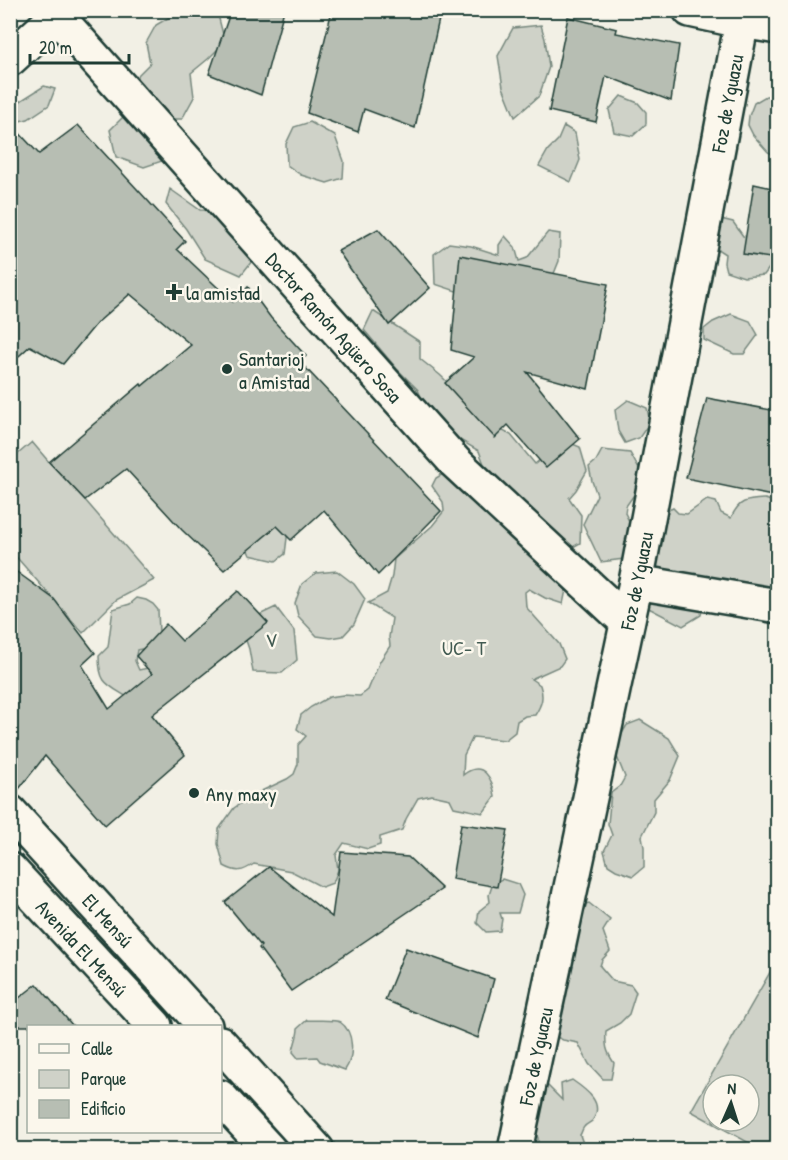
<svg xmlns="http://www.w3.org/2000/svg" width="788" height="1160" viewBox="0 0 788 1160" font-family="'Patrick Hand',sans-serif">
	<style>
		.green { fill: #cfd2c8; stroke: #77887e; stroke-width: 1.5; fill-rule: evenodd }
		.building { fill: #b7beb3; stroke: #1f3d34; stroke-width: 1.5 }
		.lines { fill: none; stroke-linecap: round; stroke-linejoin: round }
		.street-casing { stroke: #1f3d34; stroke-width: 38 }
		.street { stroke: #fbf7ec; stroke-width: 33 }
		.poi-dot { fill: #1f3d34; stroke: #fbf7ec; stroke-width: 2 }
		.labels { text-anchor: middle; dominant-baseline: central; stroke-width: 5; stroke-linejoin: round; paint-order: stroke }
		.street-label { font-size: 20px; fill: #1f3d34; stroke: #fbf7ec }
		.poi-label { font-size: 20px; fill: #1f3d34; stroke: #fbf7ec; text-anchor: start }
		.park-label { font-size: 20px; fill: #425b52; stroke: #fbf7ec }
	</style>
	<rect width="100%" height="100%" fill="#f2f0e5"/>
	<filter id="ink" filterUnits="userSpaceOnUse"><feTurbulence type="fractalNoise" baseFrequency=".0167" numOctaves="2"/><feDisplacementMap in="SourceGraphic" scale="12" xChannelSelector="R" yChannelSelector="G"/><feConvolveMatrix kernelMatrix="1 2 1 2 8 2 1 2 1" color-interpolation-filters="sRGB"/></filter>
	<g filter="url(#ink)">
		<path class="green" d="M185,11H225L219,19L225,42L208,59L191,73L194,97L182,119H154L137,103V76L150,63L146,43L156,25L168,18L184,13Z
			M541,25L545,39L549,67L539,96L515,117L503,87L498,56L513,28Z
			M44,86L55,89L49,105L28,119L11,123V107Z
			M621,96L638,103L646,112V124L633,136L614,132L609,110Z
			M766,96H777V156L768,152L753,135L748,125L749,116L754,103Z
			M129,111L168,159L144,167L116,157L110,130Z
			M310,122L335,136L344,161L343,178L327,183L301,175L287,165L286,144L294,127Z
			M564,126L575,133L580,160L571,182L539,166L548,150L558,140Z
			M170,189L200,210L236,211L256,256L241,275L205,259L186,229L166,204Z
			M721,219L733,222L743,236L769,242L772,264L764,275L744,277L726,271L724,263L725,254L714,247L718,225Z
			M548,232L560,234L559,261L551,281L470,275L456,291L435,284L434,254L449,243L471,246L499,255V245L505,236L515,247L519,261L527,258Z
			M373,311L420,342V359L440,375L493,426L511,435L535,464L563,440L580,447L587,471L576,490L569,498L581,515L580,543L573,547L557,550L494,482L484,464L479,451L455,437L440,440L418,390L397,369L364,330Z
			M731,314L750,321L758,335L744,354H734L704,340V329L713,322Z
			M628,400L647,408L650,422L639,438L625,443L618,431L615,410Z
			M32,442L49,462L85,500L154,580L116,600L83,633L11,551V460Z
			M602,450L630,453L640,471L636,492L626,506L625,513L631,525L624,559L601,562L583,524L597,495L592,481L589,467L596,461Z
			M448,471L559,579L566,590L563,604L545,598L529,589L525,592L526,607L559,644L565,659L560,666L531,679L540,685C544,697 542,704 535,715L525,716L517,721L515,732L505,740L473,737L464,755L463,775C483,759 493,779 495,797L483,813L454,807L450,799L432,795L418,798L406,819L402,830L380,837V845L368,849L344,843L336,855L338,870L333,883L322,887L291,871L254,864C242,872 237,873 224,866L218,844L219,829L234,808L253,795L287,779L294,774L298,764V745L306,736L297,729L301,715L311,707L329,697L343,695L360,696L368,690L380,661L390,646L389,637L392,618L368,603L387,593L392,576L394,559L432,526L444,511L443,502L432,486L436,478Z
			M765,499L777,503V587L735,584L704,600L701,615L683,626L641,604L662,513L673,508L678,513L687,514L707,500L716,502L721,513L731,518C739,500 746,500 765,499Z
			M261,516L288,530L285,554L276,561L250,555L243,540Z
			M337,571L354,584L365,599L354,624L343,636L331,638L317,636L298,616L295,603L302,584L316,573Z
			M137,598L146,600L153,604L158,610L159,632L152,647L137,650L135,661L139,670L157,666L165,674L127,697C106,684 99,683 99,656L108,647L113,609L130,604Z
			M276,607L294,631L297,660L282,673L253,672L249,649L243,632L255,617Z
			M640,720L669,738L680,756L670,780L654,799V812L642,836L644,847V867L633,876L616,870L608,865L604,851L612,835L608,824L611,793L620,786L625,777L615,752L618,740L627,725Z
			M502,879L518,884L523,895L518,913H500L502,919L500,931L486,932L477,923L479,911L490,902L489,895L493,883Z
			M589,903L610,920L603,931L610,951L602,960L600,966L613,981L631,985L636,992L629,1014L620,1023L606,1031C605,1045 606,1051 614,1063L611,1079H603L589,1064L578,1043L563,1040L527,1024V1008L533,991L575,907Z
			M777,960V1149H760L691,1111ZM713,1085H749V1121H713Z
			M307,1020C314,1021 335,1019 340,1022C355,1032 354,1057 345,1070L320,1061L317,1057L298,1058L293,1052C294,1043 298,1037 298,1028Z
			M572,1080C585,1089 606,1103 592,1121C590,1123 586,1124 584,1127C582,1129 582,1132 580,1135L585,1149H538V1138L532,1126L507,1123L505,1104L508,1088L515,1084H546L562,1100L561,1084Z"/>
		<path class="building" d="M231,10H284L261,95L209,74Z
			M332,10H441L415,128L364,109L358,132L307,113Z
			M568,17L617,29L616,33L679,45L671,101L606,76L596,122L549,111Z
			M10,123L39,154L78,125L185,241L177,249L233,302L248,287L271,318L306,356L300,362L441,511L378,575L324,510L291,540L277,526L224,570L182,530L126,469L85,500L49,462L141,384L142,386L191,345L130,294L97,323L63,364L30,346L10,364Z
			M754,184L777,189V259L743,254Z
			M378,229L430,288L389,325L338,251Z
			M460,255L608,284L588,389L527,372L580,439L546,468L508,425L495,438L445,383L474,357L451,350Z
			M707,398L777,411V497L686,478Z
			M10,567L54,599L95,653L82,665L109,709L152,674L136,656L166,624L182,641L238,591L268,623L152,715L185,755L105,825L45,756L15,794H10Z
			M461,824L508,830L497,887L452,879Z
			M341,852L408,857L442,889L291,991L259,948L261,946L225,902L269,867L332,917Z
			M406,948L494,979L478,1038L385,1000Z
			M37,984L73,1026H10V1005Z"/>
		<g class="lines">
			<defs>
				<g id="street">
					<path d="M690,10L741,21L778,27"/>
					<path id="s1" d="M57,16L455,462L627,622"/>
					<path d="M10,59L57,16"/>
					<path d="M636,582L778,606"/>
					<path id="s2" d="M10,812L205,1026"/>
					<path id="s3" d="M10,870L155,1026"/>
					<path d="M220,1043L317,1150"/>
					<path d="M220,1097L269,1150"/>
					<path id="s4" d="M515,1150L636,582L744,10"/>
				</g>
			</defs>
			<use href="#street" class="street-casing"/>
			<use href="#street" class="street"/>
		</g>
	</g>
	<g class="poi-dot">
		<path d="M171 283h6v6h6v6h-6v6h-6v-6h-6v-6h6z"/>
		<circle cx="227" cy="369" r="6"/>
		<circle cx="194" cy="793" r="6"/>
	</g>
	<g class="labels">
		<g class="street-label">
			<text stroke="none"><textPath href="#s4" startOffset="1068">Foz de Yguazu</textPath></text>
			<text stroke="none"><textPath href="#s1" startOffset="417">Doctor Ramón Agüero Sosa</textPath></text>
			<text stroke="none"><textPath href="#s4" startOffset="582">Foz de Yguazu</textPath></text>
			<text stroke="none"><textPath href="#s2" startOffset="146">El Mensú</textPath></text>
			<text stroke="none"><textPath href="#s3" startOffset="106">Avenida El Mensú</textPath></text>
			<text stroke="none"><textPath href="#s4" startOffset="96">Foz de Yguazu</textPath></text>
		</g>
		<g class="poi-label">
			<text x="186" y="292">la amistad</text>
			<text x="239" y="358">Santarioj<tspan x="239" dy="23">a Amistad</tspan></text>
			<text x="206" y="793">Any maxy</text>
		</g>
		<g class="park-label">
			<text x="271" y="639">V</text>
			<text x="464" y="647">UC- T</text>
		</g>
	</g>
	<rect width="788" height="1160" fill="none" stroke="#fbf7ec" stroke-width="36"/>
	<rect x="18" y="18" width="752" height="1124" fill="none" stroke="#1f3d34" stroke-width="2" filter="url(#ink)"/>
	<rect x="27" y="1025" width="195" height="108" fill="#fbf7ec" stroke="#a3ada2" stroke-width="1.5"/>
	<rect x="39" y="1044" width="30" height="9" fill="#fbf7ec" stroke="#a3ada2" stroke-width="1.5"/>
	<text x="81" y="1055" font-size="18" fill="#1f3d34">Calle</text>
	<rect x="39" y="1070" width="30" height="18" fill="#cfd2c8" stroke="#a3ada2" stroke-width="1.5"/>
	<text x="81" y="1085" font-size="18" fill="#1f3d34">Parque</text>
	<rect x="39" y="1100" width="30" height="18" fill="#b7beb3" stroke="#a3ada2" stroke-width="1.5"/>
	<text x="81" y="1115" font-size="18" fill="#1f3d34">Edificio</text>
	<g transform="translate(731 1103) rotate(3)"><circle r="28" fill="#fbf7ec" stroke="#a3ada2" stroke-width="1.5"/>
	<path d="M0-4.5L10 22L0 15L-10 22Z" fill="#1f3d34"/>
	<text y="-9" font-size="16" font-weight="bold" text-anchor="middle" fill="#1f3d34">N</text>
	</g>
	<path d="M30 54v9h99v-9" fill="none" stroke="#1f3d34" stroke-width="3"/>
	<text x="39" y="54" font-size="18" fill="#1f3d34" stroke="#fbf7ec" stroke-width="4.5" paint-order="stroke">20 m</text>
</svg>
